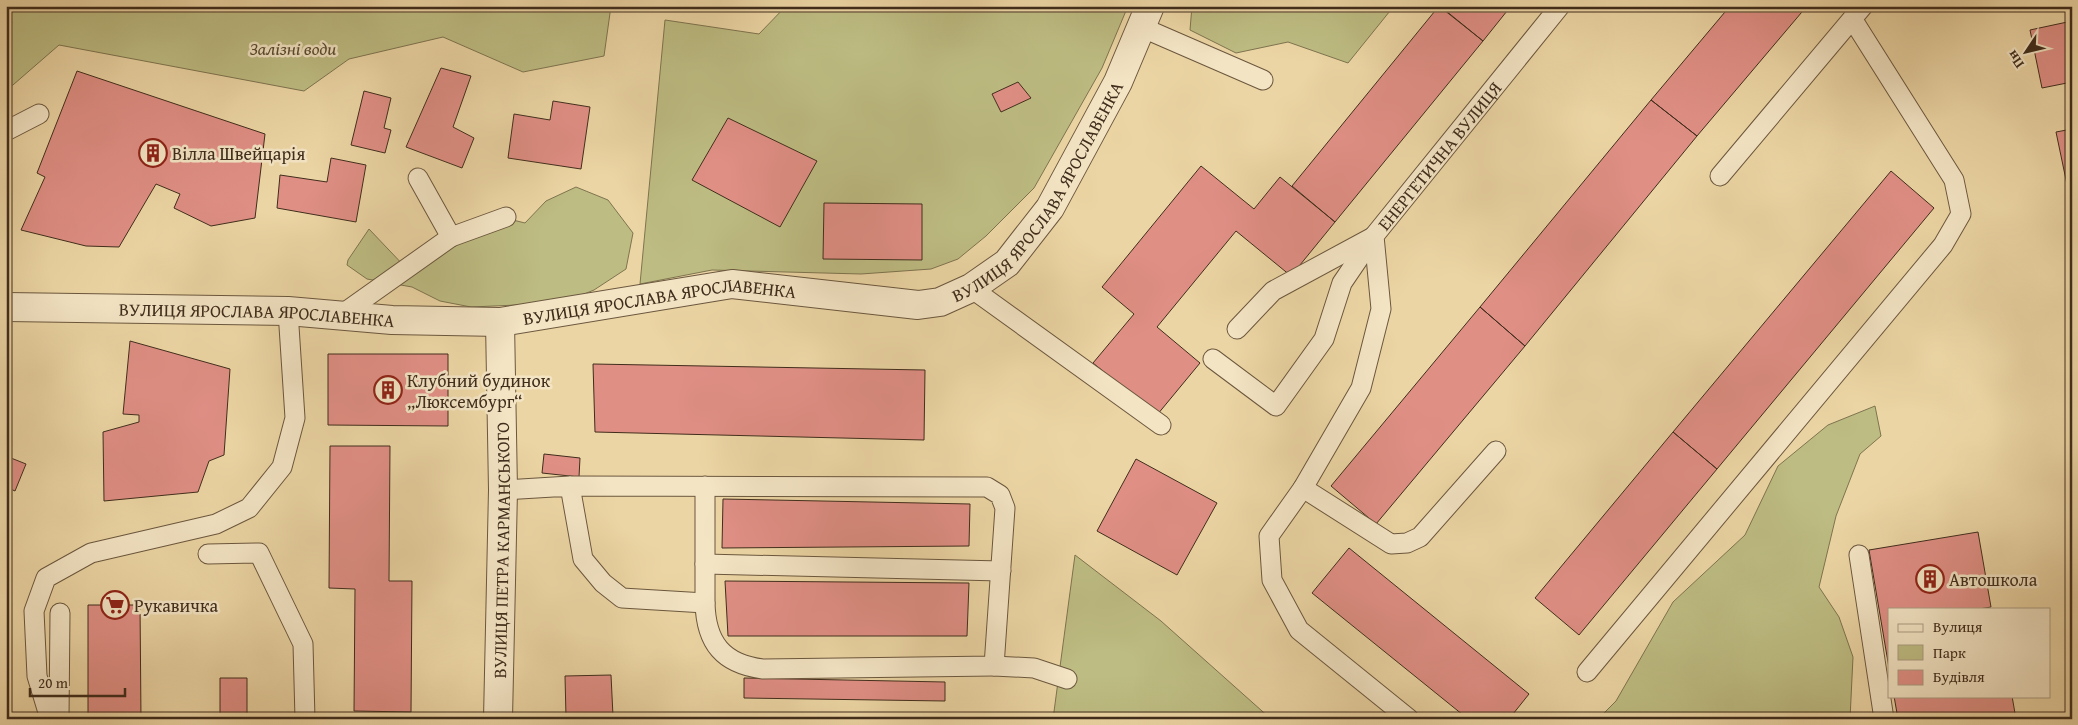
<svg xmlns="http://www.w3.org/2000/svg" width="2078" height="725" viewBox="0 0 2078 725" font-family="'Gentium Book Plus',serif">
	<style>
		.green { fill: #bdbc82; stroke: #7e744f }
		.building { fill: #e08f85; stroke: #402d1c }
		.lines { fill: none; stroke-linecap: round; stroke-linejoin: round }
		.lane-casing { stroke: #6b573e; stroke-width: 21 }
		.street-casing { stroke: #6b573e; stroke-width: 30 }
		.lane { stroke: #f3e4c4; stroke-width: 19 }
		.street { stroke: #f3e4c4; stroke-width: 28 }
		.labels { text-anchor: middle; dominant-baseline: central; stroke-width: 5; stroke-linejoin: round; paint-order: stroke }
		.park-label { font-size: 18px; font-style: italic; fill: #594a30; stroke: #f3e4c4 }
		.poi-label { font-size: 18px; fill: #402d1c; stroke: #f3e4c4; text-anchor: start }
		.street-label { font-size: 18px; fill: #402d1c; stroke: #f3e4c4 }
	</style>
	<rect width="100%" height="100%" fill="#ecd5a4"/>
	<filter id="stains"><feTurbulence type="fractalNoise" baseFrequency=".004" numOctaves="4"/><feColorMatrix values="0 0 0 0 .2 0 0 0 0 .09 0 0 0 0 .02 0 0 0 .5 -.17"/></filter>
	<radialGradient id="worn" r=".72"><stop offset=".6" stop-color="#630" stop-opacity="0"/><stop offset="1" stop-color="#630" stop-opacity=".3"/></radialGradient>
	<path class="green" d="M6,6H611L604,56L523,72L443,37L349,59L304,91L59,45L6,91Z
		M786,6H1128L1102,68L1034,188L986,236L958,259L931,269L861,274L712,270L640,284L665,20L759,34Z
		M1192,6H1394L1348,63L1288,42L1236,53L1190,30Z
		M576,187L608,200L633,233L626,269L594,290L562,303L471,307L440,301L412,287L367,279L347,265L348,260L369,229L408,270L489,214L525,223L546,201Z
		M1875,406L1881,436L1860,454L1836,516L1819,587L1839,617L1853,657L1850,719H1598L1616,701L1673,602L1745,535L1778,466L1828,425Z
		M1075,555L1161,621L1271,719H1053Z"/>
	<path class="building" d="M1439,6L1483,41L1335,222L1292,186Z
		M1440,6H1511L1483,41Z
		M1730,6H1807L1697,136L1651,100Z
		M6,20L12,22L6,39Z
		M2072,21V82L2042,88L2030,30Z
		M441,68L471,76L453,127L474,138L462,168L406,147Z
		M77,71L265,134L255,218L211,226L174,208L180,194L156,184L119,247L86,246L21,230L45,177L37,173Z
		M1018,82L1031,98L1001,112L992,94Z
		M364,91L391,98L384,128L391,130L385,153L351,145Z
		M1651,100L1697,136L1525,346L1480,307Z
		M553,101L590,107L581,169L508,158L514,114L550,120Z
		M728,118L817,161L780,227L692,180Z
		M2072,129V198L2070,199L2056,132Z
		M331,158L366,165L356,222L277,208L280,175L327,182Z
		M1201,166L1254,209L1280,177L1335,222L1291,276L1236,231L1157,327L1200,363L1157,415L1093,363L1134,314L1102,287Z
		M1891,171L1934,208L1717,469L1673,432Z
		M824,203L922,204V260L823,259Z
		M2072,257V290L2067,258Z
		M1480,307L1525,346L1376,524L1331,486Z
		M130,341L230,369L224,455L209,461L198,492L104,501L103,432L139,422V415L123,414Z
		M328,354H448V426L328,425Z
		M593,364L925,370L924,440L595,432Z
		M1673,432L1717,469L1579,635L1535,598Z
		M330,446H390L389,581H412L411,712L354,711L355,589L329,588Z
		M544,454L580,458L579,477L542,473Z
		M6,456L26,464L15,491L6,487Z
		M1136,459L1217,503L1177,575L1097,531Z
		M723,499L970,504L969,546L722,548Z
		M1978,532L1991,607L1979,609H1889V668L1869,550Z
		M1349,548L1529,694L1509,719H1468L1312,593Z
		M725,581L969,583L967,636H728Z
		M88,605H140L141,719H88Z
		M611,675L613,716L566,717L565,676Z
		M220,678H247V719H220Z
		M744,678L945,682V701L744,698Z
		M1894,696H2012L2016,719H1898Z
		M613,716V719H548V718Z"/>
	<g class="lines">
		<defs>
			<g id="lane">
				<path d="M1141,27L1263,80"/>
				<path d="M6,131L39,114"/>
				<path d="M1720,176L1863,6"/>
				<path d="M418,178L451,237"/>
				<path d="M971,288L1161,425"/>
				<path d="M341,315L451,237L506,217"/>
				<path d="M1237,329L1273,291L1371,238"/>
				<path d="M1213,359L1276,406L1324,339L1342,283L1374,236"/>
				<path d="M705,486V603"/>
				<path d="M1303,488L1391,544L1407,543L1420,537L1496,451"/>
				<path d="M503,490L570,486L987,487L1000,495L1005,508L994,666L763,669C723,664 706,643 705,603L622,598L603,583L583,559L570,486"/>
				<path d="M208,554L259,553L303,644L305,719"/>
				<path d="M1859,555L1884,719"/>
				<path d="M705,564L1001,571"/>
				<path d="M994,666L1034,668L1067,679"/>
				<path d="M1587,672L1943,245L1961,214L1954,180L1853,20"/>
				<path d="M50,719L37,676L34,611L46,578L91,553L216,524L249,508L282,467L295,418L288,311"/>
				<path d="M59,719L60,613"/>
				<path id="s1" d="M1409,719L1299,630L1272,580L1269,536L1303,488L1361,388L1381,309L1374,236L1560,6"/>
			</g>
			<g id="street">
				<path id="s2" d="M6,307L288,311L392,320L500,322L732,284L918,305L940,302L971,288L1007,263L1050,208L1118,82L1150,6"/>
				<path id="s3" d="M498,719L503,490L500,322"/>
			</g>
		</defs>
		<use href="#lane" class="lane-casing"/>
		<use href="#street" class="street-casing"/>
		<use href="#lane" class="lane"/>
		<use href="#street" class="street"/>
	</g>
	<defs>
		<symbol id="building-ring" viewBox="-11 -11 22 22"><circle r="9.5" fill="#f3e4c4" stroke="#8f2418" stroke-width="1.5"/><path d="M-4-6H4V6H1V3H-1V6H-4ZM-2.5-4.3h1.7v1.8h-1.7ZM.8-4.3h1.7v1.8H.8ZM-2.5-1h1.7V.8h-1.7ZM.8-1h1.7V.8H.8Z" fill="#8f2418"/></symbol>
		<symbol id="supermarket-ring" viewBox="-11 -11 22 22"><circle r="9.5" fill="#f3e4c4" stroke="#8f2418" stroke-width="1.5"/><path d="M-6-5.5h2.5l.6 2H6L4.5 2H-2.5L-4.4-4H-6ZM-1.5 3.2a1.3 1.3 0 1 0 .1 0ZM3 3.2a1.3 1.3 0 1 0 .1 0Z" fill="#8f2418"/></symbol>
	</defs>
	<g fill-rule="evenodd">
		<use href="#building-ring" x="137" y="137" width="32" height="32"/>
		<use href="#building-ring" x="372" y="374" width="32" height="32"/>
		<use href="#building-ring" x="1914" y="563" width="32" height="32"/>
		<use href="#supermarket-ring" x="99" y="589" width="32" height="32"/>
	</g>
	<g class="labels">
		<g class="park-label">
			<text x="293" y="48">Залізні води</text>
		</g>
		<g class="poi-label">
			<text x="172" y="153">Вілла Швейцарія</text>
			<text x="407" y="380">Клубний будинок<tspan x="407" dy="21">„Люксембург“</tspan></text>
			<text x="1949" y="579">Автошкола</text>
			<text x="134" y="605">Рукавичка</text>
		</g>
		<g class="street-label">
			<text stroke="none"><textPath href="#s1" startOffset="675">ЕНЕРГЕТИЧНА ВУЛИЦЯ</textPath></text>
			<text stroke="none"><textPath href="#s2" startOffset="1091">ВУЛИЦЯ ЯРОСЛАВА ЯРОСЛАВЕНКА</textPath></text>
			<text stroke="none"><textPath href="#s2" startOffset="656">ВУЛИЦЯ ЯРОСЛАВА ЯРОСЛАВЕНКА</textPath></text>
			<text stroke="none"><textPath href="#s2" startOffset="251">ВУЛИЦЯ ЯРОСЛАВА ЯРОСЛАВЕНКА</textPath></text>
			<text stroke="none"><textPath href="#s3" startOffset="169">ВУЛИЦЯ ПЕТРА КАРМАНСЬКОГО</textPath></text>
		</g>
	</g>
	<rect width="2078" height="725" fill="none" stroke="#ecd5a4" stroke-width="25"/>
	<rect x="8" y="8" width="2063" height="710" fill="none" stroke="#402d1c" stroke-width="2.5"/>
	<rect x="12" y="12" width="2053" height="700" fill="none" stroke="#402d1c"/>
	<rect x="1888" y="608" width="162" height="90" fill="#f3e4c4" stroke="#ab9b81"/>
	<rect x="1898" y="624" width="25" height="8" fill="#f3e4c4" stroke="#ab9b81"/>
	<text x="1933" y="632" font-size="15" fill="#402d1c">Вулиця</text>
	<rect x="1898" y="645" width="25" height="15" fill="#bdbc82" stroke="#ab9b81"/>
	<text x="1933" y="658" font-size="15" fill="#402d1c">Парк</text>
	<rect x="1898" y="670" width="25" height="15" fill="#e08f85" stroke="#ab9b81"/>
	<text x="1933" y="682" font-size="15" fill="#402d1c">Будівля</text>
	<g transform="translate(2026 52) rotate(235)" stroke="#f3e4c4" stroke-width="4" paint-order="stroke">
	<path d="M0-4L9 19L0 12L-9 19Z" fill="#402d1c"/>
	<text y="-8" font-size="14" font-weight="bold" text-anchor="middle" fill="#402d1c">Пн</text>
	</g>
	<path d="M30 688v8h95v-8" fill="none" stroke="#402d1c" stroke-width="2.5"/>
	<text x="38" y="688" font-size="15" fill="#402d1c" stroke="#f3e4c4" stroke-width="4" paint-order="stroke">20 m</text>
	<rect width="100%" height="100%" filter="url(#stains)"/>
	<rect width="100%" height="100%" fill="url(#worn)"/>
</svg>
